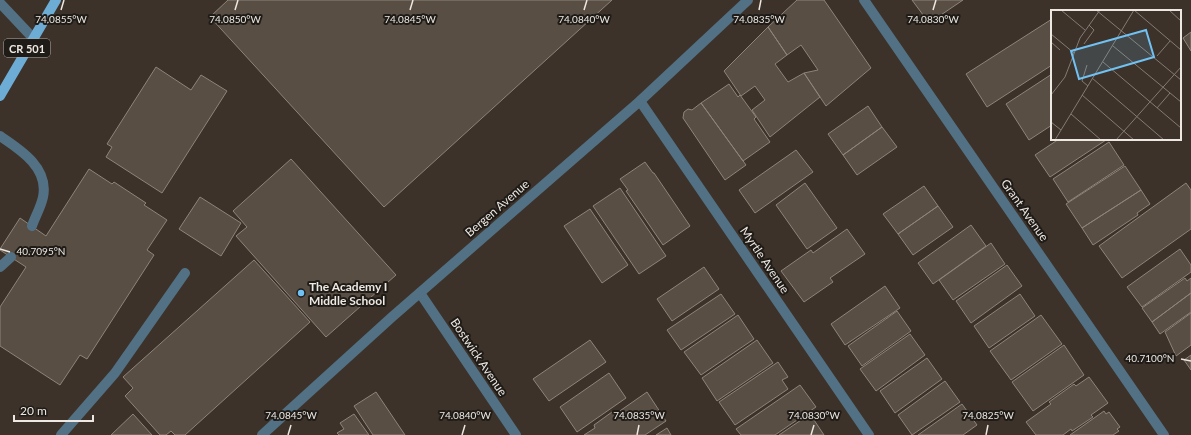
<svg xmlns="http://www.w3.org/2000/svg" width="1191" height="435" viewBox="0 0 1191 435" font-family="Lato,sans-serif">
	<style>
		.building { fill: #584e44; stroke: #8f847a }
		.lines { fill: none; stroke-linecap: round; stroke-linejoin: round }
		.service { stroke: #537184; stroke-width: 10 }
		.minor { stroke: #537184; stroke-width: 10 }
		.tertiary { stroke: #537184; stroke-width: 10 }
		.primary { stroke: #6dacd4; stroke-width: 10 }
		.ticks { fill: none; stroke: #eee8e2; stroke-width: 1.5 }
		.poi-dot { fill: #70c2f4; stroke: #1f1b17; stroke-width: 1.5 }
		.labels { text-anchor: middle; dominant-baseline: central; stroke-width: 4; stroke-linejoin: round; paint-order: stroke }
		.shield { fill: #1f1b17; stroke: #b0aaa5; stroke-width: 1 }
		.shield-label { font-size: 11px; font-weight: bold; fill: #eee8e2 }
		.street-label { font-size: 12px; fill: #eee8e2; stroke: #1f1b17 }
		.poi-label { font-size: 12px; font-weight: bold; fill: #eee8e2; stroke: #1f1b17; text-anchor: start }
		.inset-road { fill: none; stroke: #837b74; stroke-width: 1 }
		.view { fill: #70c2f4; fill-opacity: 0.15; stroke: #70c2f4; stroke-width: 2 }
		.inset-edge { fill: none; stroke: #eee8e2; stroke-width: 2 }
		.ticks-label { font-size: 10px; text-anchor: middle; fill: #eee8e2; stroke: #1f1b17; stroke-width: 4; stroke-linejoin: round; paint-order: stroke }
	</style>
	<rect width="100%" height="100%" fill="#3c322a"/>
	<path class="building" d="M228,0H612L384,207L210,17Z
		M797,0H824L871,68L826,106L804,73L818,70L801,45L787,55L768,27Z
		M912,0H963L929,23Z
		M1052,19V65L987,107L966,74Z
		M768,27L787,55L775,64L788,82L804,73L820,97L770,137L752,110L765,100L755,86L741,96L724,71Z
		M1191,32V51L1183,38Z
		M156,67L191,90L201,75L227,91L162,193L106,157L112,147L107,144Z
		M1052,74V125L1029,140L1006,104Z
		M729,84L738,97L740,95L756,117L754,119L770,142L743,161L701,103Z
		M701,103L746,165L725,180L683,118L684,112L688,109L692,110Z
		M868,106L882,127L843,155L828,134Z
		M882,127L897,147L857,175L843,155Z
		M1059,139H1106V140L1050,177L1035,155Z
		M1109,142L1124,165L1068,202L1053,179Z
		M796,150L813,172L755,213L739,190Z
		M291,159L396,275L326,337L236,236L247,227L233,211Z
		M645,162L653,173H654L690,226L663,245L626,191L628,190L620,179Z
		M1125,166L1141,190L1082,228L1066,204Z
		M89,169L112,184L114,182L146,203L144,205L167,220L147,250L154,255L87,359L80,355L60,385L0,346V307L26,267L0,250V249L20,218L46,236Z
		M805,183L837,228L807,249L776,205Z
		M1186,183L1191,190V229L1122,278L1099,246Z
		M924,186L938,206L898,234L883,214Z
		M620,188L666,256L639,274L593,206Z
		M1141,190L1150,204L1137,213L1138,215L1093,245L1082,228Z
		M200,197L241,223L221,256L179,229Z
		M938,206L953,227L913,255L898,234Z
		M590,209L628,265L602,283L564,226Z
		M971,225L986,246L933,284L918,263Z
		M847,229L865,254L830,278L833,282L804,302L781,271L811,250L813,253Z
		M991,243L1005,264L953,300L939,280Z
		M1180,249L1191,265V272L1142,307L1127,287Z
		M254,260L310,322L185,435H175L171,431L166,435H160L125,396L133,388L123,377Z
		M1007,265L1022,286L971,323L956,301Z
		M704,267L719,289L672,321L657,299Z
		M1185,278L1187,281L1191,278V293L1152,322L1142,308Z
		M885,286L900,308L845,345L831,324Z
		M1191,293V312L1160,334L1152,322Z
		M721,294L735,314L681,350L667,330Z
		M1020,294L1035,316L989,348L974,326Z
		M897,311L911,331L862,366L848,346Z
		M1191,313V345L1176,356L1165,332Z
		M738,315L754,339L701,375L684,352Z
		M1041,315L1062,344L1011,380L990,351Z
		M910,334L925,355L876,391L860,369Z
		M590,340L606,362L549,401L533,379Z
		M757,340L773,363L717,401L702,378Z
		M1064,345L1084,375L1033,411L1012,382Z
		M1191,355V370L1184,360Z
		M927,358L942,379L895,413L880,391Z
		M778,362L788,377L782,380L788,389L735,425L719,402Z
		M609,373L626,398L577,432L560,407Z
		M1089,377L1108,403L1091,415L1093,417L1072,431L1071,429L1063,435H1036L1026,422L1051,404L1049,402L1074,384L1076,386Z
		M945,381L960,402L912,435L898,415Z
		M800,385L816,407L775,435H741L736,429Z
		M376,392L405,435H373L354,406Z
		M647,392L666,421L645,435H584L595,428L594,425L612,412L614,415Z
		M962,404L977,425L963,435H918Z
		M1104,411L1106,414L1109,412L1120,427L1117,429L1119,431L1113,435H1070Z
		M133,414L152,435H111Z
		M354,414L369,435H339L337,433L344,429L340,423Z
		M810,414L824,435H779Z
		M667,428L671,435H656Z"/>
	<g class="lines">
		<path class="service" d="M0,136C21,150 49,168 43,197C41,207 35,217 32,226
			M0,267L11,257
			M61,435L115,373L185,273"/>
		<path class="minor" d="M864,0L1164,435
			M640,101L869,435
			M420,293L516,435"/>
		<path class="tertiary" d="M0,3L33,38
			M262,435L392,317L640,101L748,0"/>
		<path class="primary" d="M0,96L56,0"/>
	</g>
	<path class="ticks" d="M61,10L64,0M235,10L238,0M410,10L413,0M584,10L587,0M759,10L761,0M933,10L936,0M0,249L10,252M1181,359L1191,361M288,435L291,425M462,435L465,425M637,435L639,425M811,435L814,425M986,435L988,425"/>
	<circle class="poi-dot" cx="301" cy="293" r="4"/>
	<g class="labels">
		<rect class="shield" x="4" y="39" width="46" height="18" rx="3"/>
		<g class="shield-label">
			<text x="27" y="48">CR 501</text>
		</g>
		<g class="street-label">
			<text transform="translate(497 208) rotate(-41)">Bergen Avenue</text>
			<text transform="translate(1025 210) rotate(55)">Grant Avenue</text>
			<text transform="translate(765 260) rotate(56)">Myrtle Avenue</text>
			<text transform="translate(479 357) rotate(56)">Bostwick Avenue</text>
		</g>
		<g class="poi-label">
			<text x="309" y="286">The Academy I<tspan x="309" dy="14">Middle School</tspan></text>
		</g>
	</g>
	<g transform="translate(1051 10)">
		<rect width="130" height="130" fill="#3c322a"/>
		<path class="inset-road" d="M10,0L34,20M45,0L130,70M118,0L130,11M0,24L23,43M0,32L9,40M33,34L43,20L38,15M62,36L130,92M106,46L119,31M52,52L130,118M36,55L31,71L37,76M41,68L113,130M0,85L14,67L29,28L49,0M31,85L83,130M106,98L119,83M20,104L50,130M0,112L10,120M4,130L83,0L130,40M65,130L130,57"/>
		<path class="view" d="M95,20L103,47L28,69L20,41Z"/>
		<rect width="130" height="130" class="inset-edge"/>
	</g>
	<g class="ticks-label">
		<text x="61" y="23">74.0855°W</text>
		<text x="235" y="23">74.0850°W</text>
		<text x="410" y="23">74.0845°W</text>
		<text x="584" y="23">74.0840°W</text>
		<text x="759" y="23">74.0835°W</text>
		<text x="933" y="23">74.0830°W</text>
		<text x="41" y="255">40.7095°N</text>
		<text x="1150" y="362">40.7100°N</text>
		<text x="291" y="419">74.0845°W</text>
		<text x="465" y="419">74.0840°W</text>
		<text x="639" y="419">74.0835°W</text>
		<text x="814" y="419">74.0830°W</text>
		<text x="988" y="419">74.0825°W</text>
	</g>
	<path d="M14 415v6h79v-6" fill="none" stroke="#eee8e2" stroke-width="2"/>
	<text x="20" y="415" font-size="12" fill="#eee8e2" stroke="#1f1b17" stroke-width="3" paint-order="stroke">20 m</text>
</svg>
